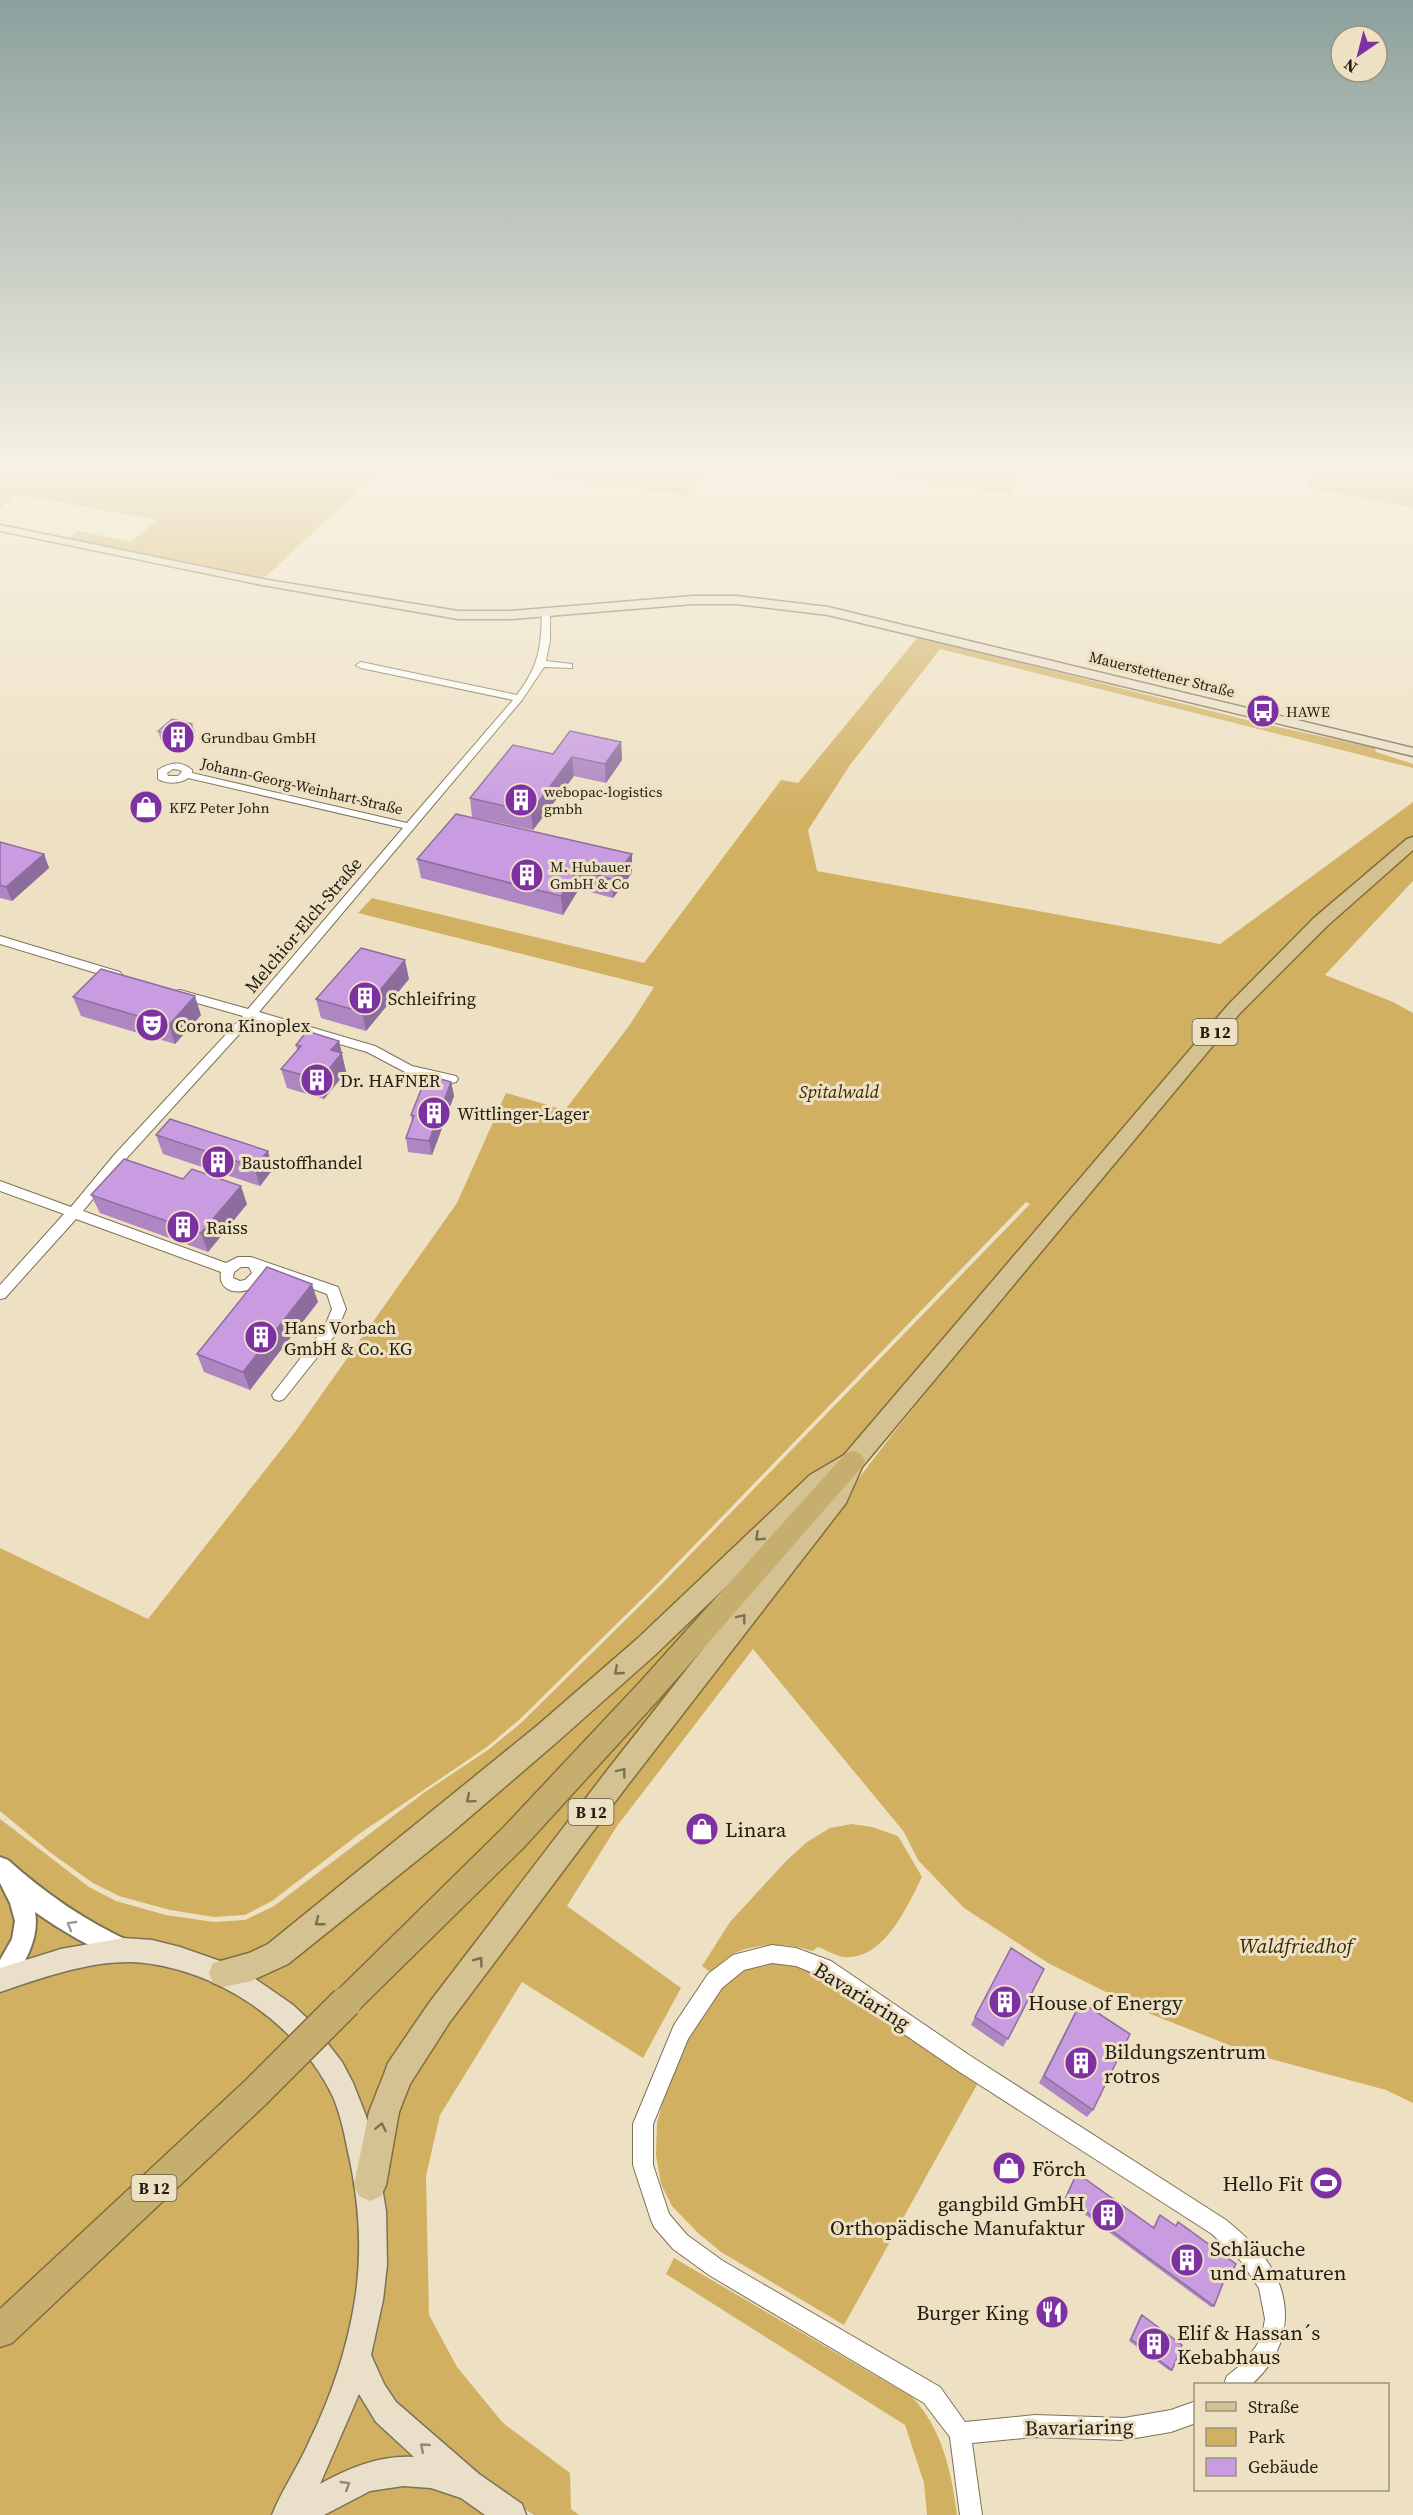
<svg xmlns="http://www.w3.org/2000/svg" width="1413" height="2515" viewBox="0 0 1413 2515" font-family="'Source Serif 4',serif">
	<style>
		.green { fill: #d1b062 }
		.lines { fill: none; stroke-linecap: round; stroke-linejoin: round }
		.minor-casing { stroke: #7d7256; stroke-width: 2 }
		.tertiary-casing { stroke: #7d7256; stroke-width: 4 }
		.secondary-casing { stroke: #7d7256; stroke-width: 3 }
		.primary-casing { stroke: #836e37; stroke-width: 3 }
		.trunk-casing { stroke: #836e37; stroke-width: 3 }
		.minor { fill: #fff; fill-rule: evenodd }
		.tertiary { fill: #fff; fill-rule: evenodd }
		.secondary { fill: #eae0c9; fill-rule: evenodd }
		.primary { fill: #d4c293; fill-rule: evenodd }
		.trunk { fill: #c6ae6f; fill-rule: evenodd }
		.trunk-bridge-casing { stroke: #836e37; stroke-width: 34; stroke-linecap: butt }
		.trunk-bridge { stroke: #c6ae6f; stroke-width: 31 }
		.wall { fill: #ad86c2 }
		.shaded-wall { fill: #8d6d9e }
		.building { fill: #c99ce2; stroke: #8d6d9e; stroke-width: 1.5 }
		.oneway { stroke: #7a7052 }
		.oneway2 { stroke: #9b9994 }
		.oneway3 { stroke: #908877 }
		.labels { text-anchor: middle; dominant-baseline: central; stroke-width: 6; stroke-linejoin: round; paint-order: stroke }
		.far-street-label { font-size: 15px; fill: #211d12; stroke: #eee1c3 }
		.far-poi-label { font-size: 15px; fill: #211d12; stroke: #eee1c3; text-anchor: start }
		.shield { fill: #eee1c3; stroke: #5e5847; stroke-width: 1.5 }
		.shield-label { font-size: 16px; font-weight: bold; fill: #211d12 }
		.street-label { font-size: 18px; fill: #211d12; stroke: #eee1c3 }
		.poi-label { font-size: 18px; fill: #211d12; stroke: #eee1c3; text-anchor: start }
		.park-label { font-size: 18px; font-style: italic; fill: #372903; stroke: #eee1c3 }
		.near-poi-label { font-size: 21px; fill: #211d12; stroke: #eee1c3; text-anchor: start }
		.near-park-label { font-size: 21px; font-style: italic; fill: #372903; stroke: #eee1c3 }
		.near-street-label { font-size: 21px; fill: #211d12; stroke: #eee1c3 }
	</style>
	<rect width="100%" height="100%" fill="#eee1c3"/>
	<path class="green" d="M0,465H386L262,580L68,539L78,531L131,542L157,520L16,494L0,508Z
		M460,465H712L685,495Z
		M812,465H1024L1020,479L1011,494Z
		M1322,465H1413V508L1306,487L1316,467L1320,468Z
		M918,637L1259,723L1375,748L1376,752L1413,764V768L940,649L850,765L808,830L817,871L1220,944L1413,802V837L1357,879L1289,944L843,1455L813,1479L681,1609L274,1950L226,1966L125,1942L91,1929L0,1861V1819L89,1887L116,1901L166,1915L214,1922L245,1920L274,1906L425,1792L488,1750L521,1723L657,1589L1030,1204L1026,1202L654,1587L519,1720L487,1747L359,1834L272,1901L245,1915L214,1917L170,1910L119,1896L93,1883L51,1853L0,1811V1548L148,1619L295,1432L457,1203L506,1093L565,1110L629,1026L654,987L358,913L372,898L644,963L781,780L798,783Z
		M1413,849V881L1325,975L1393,1002L1413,1013V2103L1386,2090L1249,2053L1148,2013L1048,1963L964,1908L918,1860L904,1832L753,1649L617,1826L567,1906L681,1988L643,2058L522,1982L440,2115L426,2176L429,2315L457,2367L503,2423L570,2473L571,2509L579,2515H534L472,2475L391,2404L370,2356L381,2183L406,2077L783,1577L895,1431L1058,1228L1240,1012L1302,947Z
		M791,1522L491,1846L310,2026L244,1976Z
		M756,1584L434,2009L370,2149L322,2041Z
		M852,1824L872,1827L898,1836L922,1877C908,1905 884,1961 844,1957C836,1956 826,1950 818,1947L812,1951C788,1943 761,1943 737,1952C728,1956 718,1966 710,1972L702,1966L730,1922L787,1860L807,1842L830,1828Z
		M0,1875L22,1920L0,1971Z
		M24,1894L101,1947L13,1968Z
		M124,1959L182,1968L260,2003L296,2038L0,2321V1989L61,1970Z
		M771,1963L794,1965L819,1974L979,2081L844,2325L721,2252L697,2232L672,2206L661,2184L656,2155L657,2123L667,2086L691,2033L723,1986L744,1969Z
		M307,2055L335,2097L346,2126L363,2221L357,2310L331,2409L275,2515H0V2344Z
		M674,2258L912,2397C942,2428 952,2473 957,2515H927L924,2483L905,2425L666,2274Z
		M360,2384L429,2461L390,2459L368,2463L311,2493Z
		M421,2483L464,2499L488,2515H315L357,2489Z"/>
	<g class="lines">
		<defs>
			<path id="minor" d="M546,610L550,613V640L546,661L572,664V668L544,667L522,700L259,1012L375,1046L412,1066L456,1076L458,1079L456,1082L452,1083L405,1072L367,1052L253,1019L125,1160L83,1211L226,1263L238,1257H251L338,1287L346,1309L335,1335L284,1399L279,1401L274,1399L272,1395L324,1328L332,1309L327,1294L266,1272C259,1297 216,1299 221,1272L76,1219L5,1298L0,1299V1285L64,1214L0,1191V1181L71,1207L115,1154L243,1016L176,997L174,994L176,991L180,990L248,1009L403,828L188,778C181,784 165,784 158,779V770C169,763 181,760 192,770V773L407,823L513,700L361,668L356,665L361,662L517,695C539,665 541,649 542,613ZM173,769L180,770L182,772L178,776H168L167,773ZM241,1267H249L252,1273L245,1280L240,1281L233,1278L234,1272Z
				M0,936L120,972L122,975L116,979L0,944Z
				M772,1945L796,1948L831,1961L969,2055L1226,2220C1238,2230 1250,2240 1260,2252C1296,2295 1293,2347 1252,2384H1224L1227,2376L1242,2364L1255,2348L1262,2336L1265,2319L1259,2288L1240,2260L1212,2234L955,2069L818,1975L796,1966L772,1963L744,1970L722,1988L688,2039L653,2124V2165L669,2214L687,2235L723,2261L940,2387L965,2422L1035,2415L1124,2418L1171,2410L1196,2401V2423L1171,2432L1124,2440L1035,2437L972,2443L982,2515H960L950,2437L924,2403L709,2275L673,2249L654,2227L651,2220L633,2165V2124L674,2025L708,1974L733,1955Z"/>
			<path id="tertiary" d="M0,1857L8,1860C46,1894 85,1921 131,1942L134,1950L131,1958L123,1961C92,1948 63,1932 35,1912C40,1940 23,1965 9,1988L0,1991V1960L12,1939L15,1921L10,1903L0,1883Z"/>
			<path id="secondary" d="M0,525L262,579L458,611H511L693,596H736L828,607L1413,748V756L828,615L736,604H693L511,619H458L262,585L0,531Z
				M123,1938L152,1940L180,1947L220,1961L251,1976L293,2005L311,2022L342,2062L353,2083L366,2116L379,2170L386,2211L387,2265L383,2300L371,2355L384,2384L396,2402L479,2474L522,2504L526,2515H485L461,2498L431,2488L403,2486L370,2491L324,2515H272C282,2490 298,2467 309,2442C331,2397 347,2350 355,2300C363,2248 359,2198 347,2147C344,2131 340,2114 334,2099C300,2024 214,1966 132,1962C88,1961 41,1978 0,1992V1968L61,1949ZM359,2394L376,2422L414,2457C380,2455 349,2468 320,2484Z"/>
			<path id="primary" d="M1413,837V850L1327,926L1240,1013L862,1467L846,1503L627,1786L449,2023L410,2084L399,2112L386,2185L381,2196L370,2201L359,2196L354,2185L369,2112L384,2074L388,2063L429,2003L609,1768L830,1487L655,1655L556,1743L450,1834L288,1964L251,1981L223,1987L213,1983L209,1973L213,1963L249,1953L268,1944L538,1725L637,1639L810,1475L844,1455L1228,1005L1314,918L1407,839Z"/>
			<path id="trunk" d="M853,1451L861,1454L865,1461L861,1468L659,1699L524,1847L356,2012L346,2017L336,2012L331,2002L336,1992L504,1827L641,1681L845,1454Z
				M255,2078L266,2082L270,2093L266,2104L12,2343L0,2347V2309L244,2082Z"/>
		</defs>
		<use href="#minor" class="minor-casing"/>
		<use href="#tertiary" class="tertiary-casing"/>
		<use href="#secondary" class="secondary-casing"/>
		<use href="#primary" class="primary-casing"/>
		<use href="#trunk" class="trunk-casing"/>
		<use href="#minor" class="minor"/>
		<use href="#tertiary" class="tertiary"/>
		<use href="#secondary" class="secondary"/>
		<use href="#primary" class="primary"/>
		<use href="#trunk" class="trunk"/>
		<defs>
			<path id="trunk-bridge" d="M255,2093L346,2002"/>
		</defs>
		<use href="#trunk-bridge" class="trunk-bridge-casing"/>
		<use href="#trunk-bridge" class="trunk-bridge"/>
	</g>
	<path class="wall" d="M158,731L195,733L181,746L161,741Z
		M621,742L622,760L606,783L574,776L533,830L472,817L470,798L553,754Z
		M0,842L44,854L49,868L12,901L0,898Z
		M632,854V873L613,898L579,889L563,915L421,878L417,859Z
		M409,979L366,1031L321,1018L316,999Z
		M73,997L201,1015L175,1044L81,1016Z
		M339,1041L346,1072L324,1099L287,1088L281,1069L297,1050L296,1045Z
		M451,1082L454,1096L432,1155L408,1152L406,1138L412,1121L411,1115Z
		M156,1135L273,1169L260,1186L163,1154Z
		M91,1195L247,1204L208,1252L100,1213Z
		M318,1302L250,1390L204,1372L197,1354Z
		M1044,1969L1003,2047L971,2025L975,2017Z
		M1081,2002L1093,2110L1087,2117L1039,2083L1076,2010Z
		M1077,2173L1153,2228L1158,2217L1160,2215L1175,2226L1178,2222L1230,2276L1228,2277L1226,2276L1214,2306L1211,2307L1064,2199Z
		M1142,2315L1172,2370L1170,2371L1129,2341L1140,2316Z"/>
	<path class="shaded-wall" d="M192,724L195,733L181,746L178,736Z
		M621,742L622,760L606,783L605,764Z
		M572,757L574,776L533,830L531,812Z
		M44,854L49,868L12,901L6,887Z
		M632,854V873L613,898L612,879Z
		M577,870L579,889L563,915L561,896Z
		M405,960L409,979L366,1031L362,1012Z
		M195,996L201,1015L175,1044L169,1025Z
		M339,1041L346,1072L324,1099L320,1080L331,1050Z
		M451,1082L454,1096L432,1155L429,1141Z
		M268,1151L273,1169L260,1186L254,1167Z
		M241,1186L247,1204L208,1252L201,1233Z
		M312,1284L318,1302L250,1390L243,1372Z"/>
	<path class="building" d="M172,719L192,724L178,736L158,731Z
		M570,731L621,742L605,764L572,757L531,812L470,798L513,745L553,754Z
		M456,814L632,854L612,879L577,870L561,896L417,859Z
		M0,842L44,854L6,887L0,885Z
		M361,948L405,960L362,1012L316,999Z
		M101,969L195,996L169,1025L73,997Z
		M307,1031L339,1041L331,1050L342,1053L320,1080L281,1069L301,1046L296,1045Z
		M427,1075L451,1082L429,1141L406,1138L414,1116L411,1115Z
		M170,1119L268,1151L254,1167L156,1135Z
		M124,1159L183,1179L192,1169L241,1186L201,1233L91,1195Z
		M267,1267L312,1284L243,1372L197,1354Z
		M1011,1948L1044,1969L1008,2039L975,2017Z
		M1081,2002L1130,2034L1093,2110L1044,2076Z
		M1077,2173L1154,2228L1160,2215L1176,2226L1178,2222L1236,2264L1230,2276L1227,2273L1214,2306L1066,2197Z
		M1142,2315L1182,2345L1172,2370L1131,2339Z"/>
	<defs><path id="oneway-chevron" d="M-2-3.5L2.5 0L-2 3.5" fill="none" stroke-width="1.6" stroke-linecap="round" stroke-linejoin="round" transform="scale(1.5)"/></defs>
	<g class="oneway">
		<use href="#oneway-chevron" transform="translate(759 1537) rotate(137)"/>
		<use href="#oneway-chevron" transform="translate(742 1618) rotate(-52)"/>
		<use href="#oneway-chevron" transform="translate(618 1671) rotate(139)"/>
		<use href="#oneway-chevron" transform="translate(622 1772) rotate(-52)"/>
		<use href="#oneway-chevron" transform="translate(470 1799) rotate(140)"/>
		<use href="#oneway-chevron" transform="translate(319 1922) rotate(142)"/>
		<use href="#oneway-chevron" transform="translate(479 1961) rotate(-53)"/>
		<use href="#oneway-chevron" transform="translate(381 2127) rotate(-79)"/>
	</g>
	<use class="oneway2" href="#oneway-chevron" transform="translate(71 1925) rotate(-150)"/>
	<g class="oneway3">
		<use href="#oneway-chevron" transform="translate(424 2447) rotate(-139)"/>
		<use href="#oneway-chevron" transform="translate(346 2485) rotate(-31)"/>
	</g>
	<linearGradient id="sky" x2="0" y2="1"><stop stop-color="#8ca09d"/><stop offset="0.57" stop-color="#f7f2e4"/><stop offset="1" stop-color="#f7f2e4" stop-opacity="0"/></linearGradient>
	<rect width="1413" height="817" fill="url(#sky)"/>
	<defs>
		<symbol id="bus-disc" viewBox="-11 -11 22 22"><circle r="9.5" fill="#7e31a2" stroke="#eee1c3"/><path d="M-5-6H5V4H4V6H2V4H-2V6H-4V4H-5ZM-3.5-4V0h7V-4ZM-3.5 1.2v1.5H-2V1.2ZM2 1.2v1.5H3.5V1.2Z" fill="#fff"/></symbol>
		<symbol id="building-disc" viewBox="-11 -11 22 22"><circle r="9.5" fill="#7e31a2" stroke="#eee1c3"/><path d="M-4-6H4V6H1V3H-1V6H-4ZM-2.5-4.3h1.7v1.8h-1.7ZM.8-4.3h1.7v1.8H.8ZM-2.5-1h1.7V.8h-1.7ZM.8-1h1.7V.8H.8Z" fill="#fff"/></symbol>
		<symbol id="shop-disc" viewBox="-11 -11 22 22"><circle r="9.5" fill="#7e31a2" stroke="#eee1c3"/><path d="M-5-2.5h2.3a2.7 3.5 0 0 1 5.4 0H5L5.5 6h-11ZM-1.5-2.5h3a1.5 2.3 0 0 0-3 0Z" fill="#fff"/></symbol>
		<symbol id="theatre-disc" viewBox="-11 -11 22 22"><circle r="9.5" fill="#7e31a2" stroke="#eee1c3"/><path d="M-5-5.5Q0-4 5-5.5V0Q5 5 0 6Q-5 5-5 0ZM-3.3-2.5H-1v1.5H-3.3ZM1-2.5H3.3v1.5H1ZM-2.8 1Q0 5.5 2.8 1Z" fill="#fff"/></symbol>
		<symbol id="stadium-disc" viewBox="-11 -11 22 22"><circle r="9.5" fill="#7e31a2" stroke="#eee1c3"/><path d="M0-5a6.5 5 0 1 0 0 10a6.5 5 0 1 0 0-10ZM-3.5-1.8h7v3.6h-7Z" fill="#fff"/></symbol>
		<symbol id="restaurant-disc" viewBox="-11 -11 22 22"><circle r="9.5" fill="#7e31a2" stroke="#eee1c3"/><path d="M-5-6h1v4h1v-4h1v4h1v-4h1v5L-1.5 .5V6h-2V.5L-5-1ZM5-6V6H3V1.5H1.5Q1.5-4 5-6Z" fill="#fff"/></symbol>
	</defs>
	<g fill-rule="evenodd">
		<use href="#bus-disc" x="1244" y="692" width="38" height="38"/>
		<use href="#building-disc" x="159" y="718" width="38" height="38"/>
		<use href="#building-disc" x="502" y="781" width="38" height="38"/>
		<use href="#shop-disc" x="127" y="788" width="38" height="38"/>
		<use href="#building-disc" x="508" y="856" width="38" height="38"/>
		<use href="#building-disc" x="346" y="979" width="38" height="38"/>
		<use href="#theatre-disc" x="133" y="1006" width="38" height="38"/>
		<use href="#building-disc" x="298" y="1061" width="38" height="38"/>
		<use href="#building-disc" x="415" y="1094" width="38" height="38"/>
		<use href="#building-disc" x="199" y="1143" width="38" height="38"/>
		<use href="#building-disc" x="164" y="1208" width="38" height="38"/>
		<use href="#building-disc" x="242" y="1318" width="38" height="38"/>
		<use href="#shop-disc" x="683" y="1810" width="38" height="38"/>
		<use href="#building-disc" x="986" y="1983" width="38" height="38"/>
		<use href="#building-disc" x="1062" y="2044" width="38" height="38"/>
		<use href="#shop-disc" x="990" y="2149" width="38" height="38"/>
		<use href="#stadium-disc" x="1307" y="2164" width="38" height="38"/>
		<use href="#building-disc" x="1089" y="2196" width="38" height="38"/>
		<use href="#building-disc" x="1168" y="2241" width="38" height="38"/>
		<use href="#restaurant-disc" x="1033" y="2293" width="38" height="38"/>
		<use href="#building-disc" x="1135" y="2325" width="38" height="38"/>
	</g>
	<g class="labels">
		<g class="far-street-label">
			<text transform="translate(1162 674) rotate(14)">Mauerstettener Straße</text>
			<text transform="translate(302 786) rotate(13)">Johann-Georg-Weinhart-Straße</text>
		</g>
		<g class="far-poi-label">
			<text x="1286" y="711">HAWE</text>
			<text x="201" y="737">Grundbau GmbH</text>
			<text x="544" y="791">webopac-logistics<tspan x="544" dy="17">gmbh</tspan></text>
			<text x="169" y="807">KFZ Peter John</text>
			<text x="550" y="866">M. Hubauer<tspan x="550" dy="17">GmbH &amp; Co</tspan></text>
		</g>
		<g class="shield">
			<rect x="1192.5" y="1019" width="45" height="26" rx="4.5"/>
			<rect x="568.5" y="1799" width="45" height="26" rx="4.5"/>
			<rect x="131.5" y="2175" width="45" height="26" rx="4.5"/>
		</g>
		<g class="shield-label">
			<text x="1215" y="1032">B 12</text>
			<text x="591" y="1812">B 12</text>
			<text x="154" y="2188">B 12</text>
		</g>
		<g class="street-label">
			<text transform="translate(303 925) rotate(-50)">Melchior-Elch-Straße</text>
		</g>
		<g class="poi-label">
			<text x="388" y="998">Schleifring</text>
			<text x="175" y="1025">Corona Kinoplex</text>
			<text x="340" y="1080">Dr. HAFNER</text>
			<text x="457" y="1113">Wittlinger-Lager</text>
			<text x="241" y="1162">Baustoffhandel</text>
			<text x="206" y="1227">Raiss</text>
			<text x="284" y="1327">Hans Vorbach<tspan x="284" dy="21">GmbH &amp; Co. KG</tspan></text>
		</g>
		<g class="park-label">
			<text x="839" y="1091">Spitalwald</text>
		</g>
		<g class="near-poi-label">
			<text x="725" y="1829">Linara</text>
			<text x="1028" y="2002">House of Energy</text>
			<text x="1104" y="2051">Bildungszentrum<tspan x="1104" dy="24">rotros</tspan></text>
			<text x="1032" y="2168">Förch</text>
			<text x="1303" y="2183" text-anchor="end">Hello Fit</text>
			<text x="1085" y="2203" text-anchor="end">gangbild GmbH<tspan x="1085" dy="24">Orthopädische Manufaktur</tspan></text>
			<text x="1210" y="2248">Schläuche<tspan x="1210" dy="24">und Amaturen</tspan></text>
			<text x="1029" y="2312" text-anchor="end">Burger King</text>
			<text x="1177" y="2332">Elif &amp; Hassan´s<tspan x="1177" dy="24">Kebabhaus</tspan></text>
		</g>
		<g class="near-park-label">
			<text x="1296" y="1945">Waldfriedhof</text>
		</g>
		<g class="near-street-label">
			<text transform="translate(862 1996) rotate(32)">Bavariaring</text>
			<text transform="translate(1079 2427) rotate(-1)">Bavariaring</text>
		</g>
	</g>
	<rect x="1194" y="2383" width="195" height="108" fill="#eee1c3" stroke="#9c937c" stroke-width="1.5"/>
	<rect x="1206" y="2402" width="30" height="9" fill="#d4c293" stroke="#9c937c" stroke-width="1.5"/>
	<text x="1248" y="2413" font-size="18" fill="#211d12">Straße</text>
	<rect x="1206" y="2428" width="30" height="18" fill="#d1b062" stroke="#9c937c" stroke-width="1.5"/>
	<text x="1248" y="2443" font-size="18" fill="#211d12">Park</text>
	<rect x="1206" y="2458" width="30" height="18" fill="#c99ce2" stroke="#9c937c" stroke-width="1.5"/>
	<text x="1248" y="2473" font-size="18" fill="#211d12">Gebäude</text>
	<g transform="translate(1359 54) rotate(215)"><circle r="28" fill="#eee1c3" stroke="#9c937c" stroke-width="1.5"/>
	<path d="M0-4.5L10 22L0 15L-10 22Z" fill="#7e31a2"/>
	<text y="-9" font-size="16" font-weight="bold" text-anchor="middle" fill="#211d12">N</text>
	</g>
</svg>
